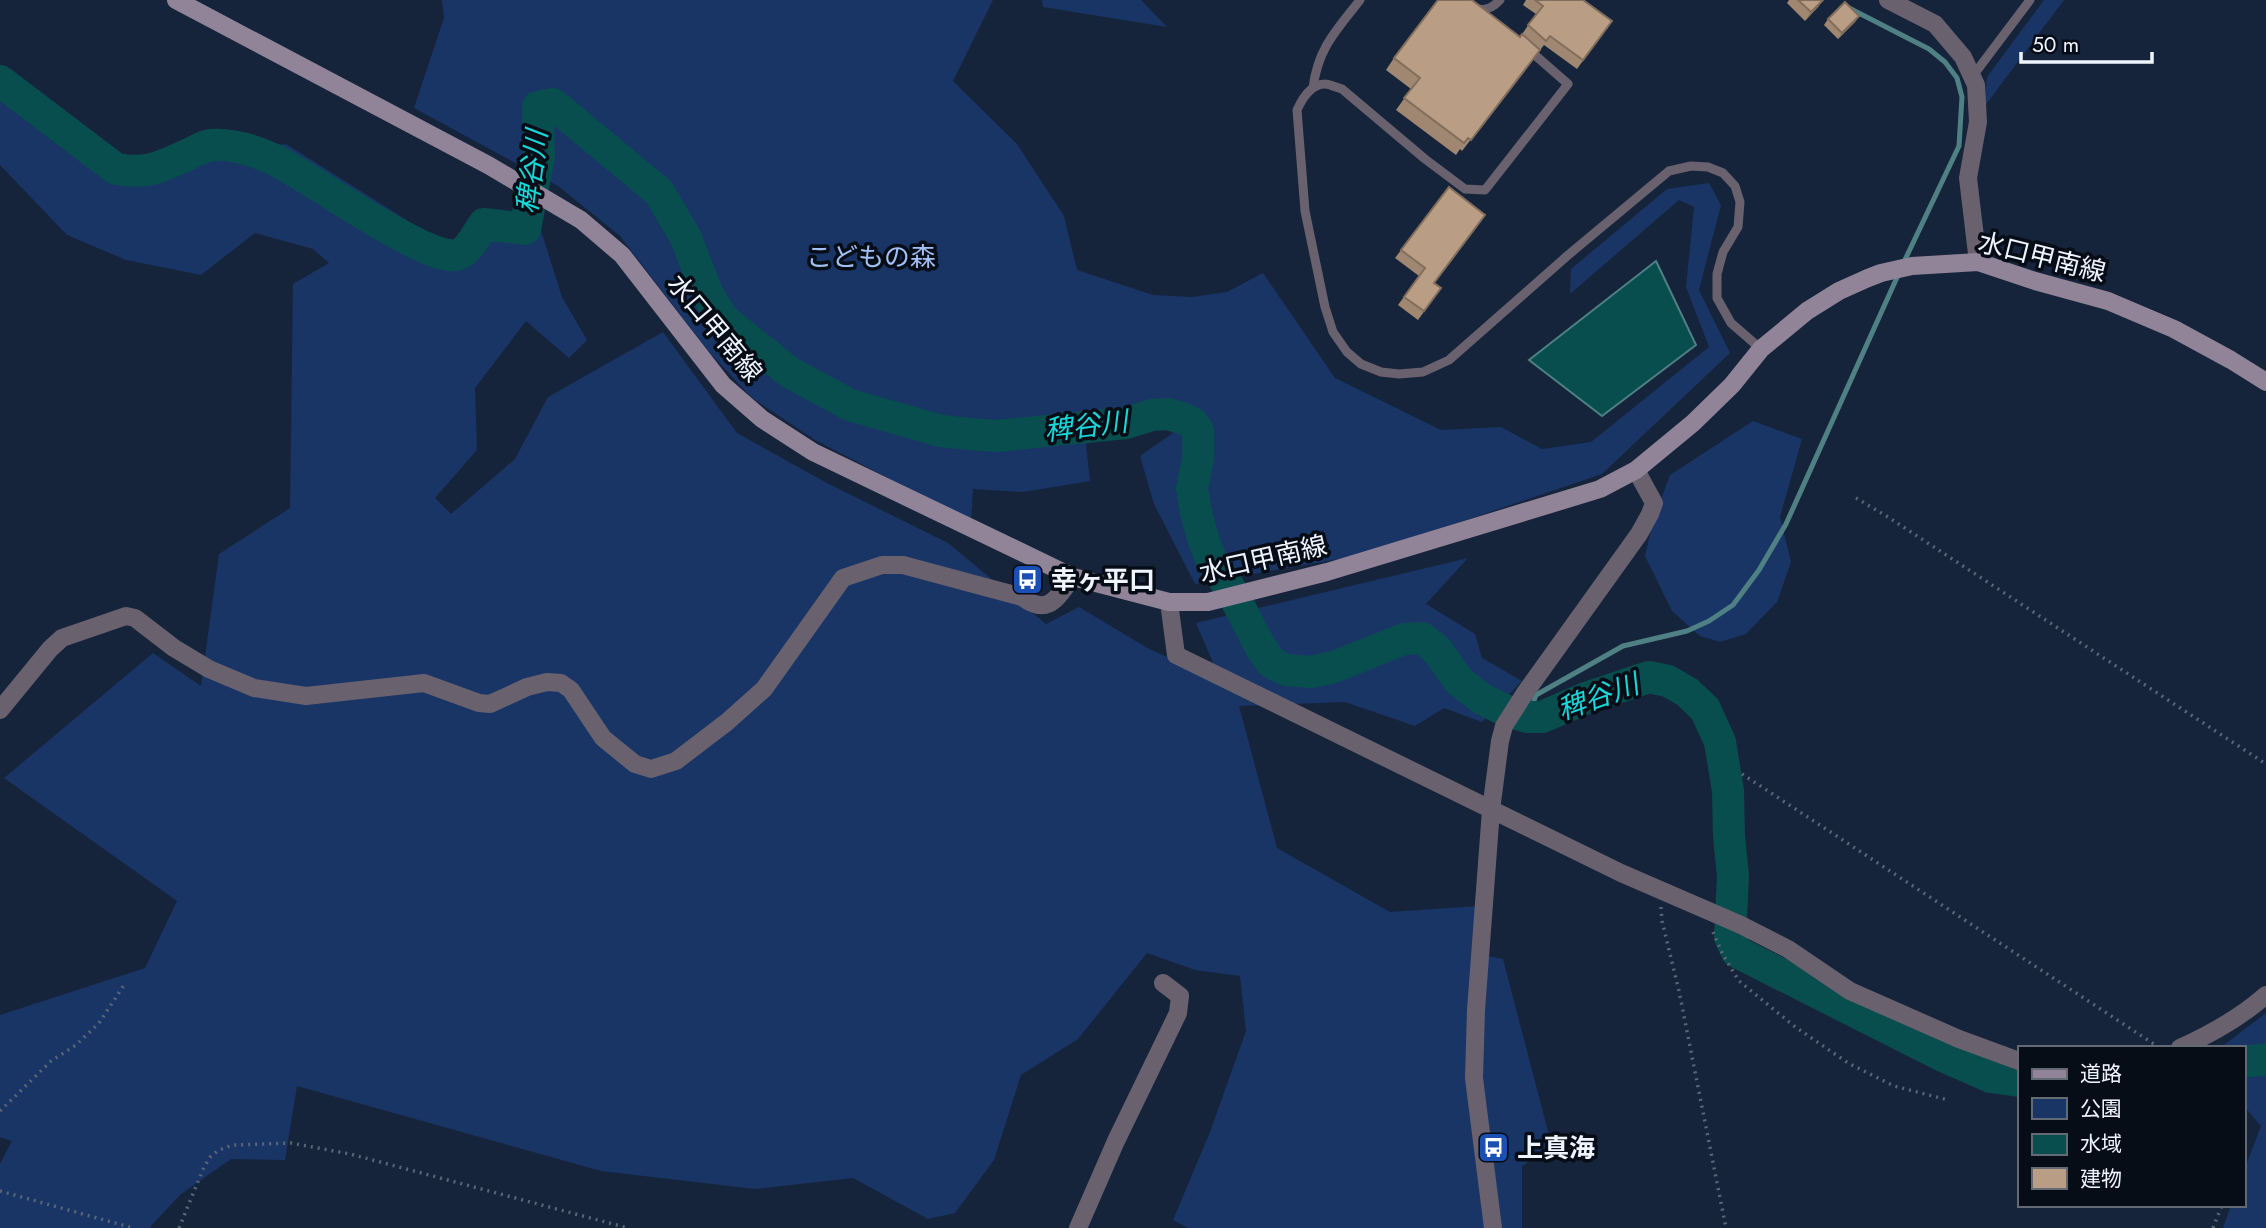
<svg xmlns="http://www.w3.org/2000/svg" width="2266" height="1228" viewBox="0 0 2266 1228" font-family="Jost,'Noto Sans JP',sans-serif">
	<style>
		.green { fill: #183566 }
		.water { fill: #094e4f; stroke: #4e8084; stroke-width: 2 }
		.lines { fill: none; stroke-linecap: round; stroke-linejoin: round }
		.stream { stroke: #4e8084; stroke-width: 5 }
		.river { stroke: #094e4f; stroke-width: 32 }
		.path { stroke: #5a6678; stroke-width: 3.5; stroke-dasharray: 2 5; stroke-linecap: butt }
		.lane { stroke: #69616e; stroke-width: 9 }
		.street { stroke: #69616e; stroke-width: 18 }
		.secondary { stroke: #918498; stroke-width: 18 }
		.wall { fill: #9f8772 }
		.shaded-wall { fill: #826e5c }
		.building { fill: #b99d84; stroke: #826e5c; stroke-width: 2 }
		.labels { text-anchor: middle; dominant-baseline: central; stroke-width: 7; stroke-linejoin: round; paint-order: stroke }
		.park-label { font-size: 26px; fill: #a1c0f3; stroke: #070d17 }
		.street-label { font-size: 26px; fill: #eff5fe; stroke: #070d17 }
		.poi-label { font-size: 26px; font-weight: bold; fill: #eff5fe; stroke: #070d17; text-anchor: start }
		.water-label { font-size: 28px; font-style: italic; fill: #17d8d9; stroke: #070d17 }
	</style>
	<rect width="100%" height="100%" fill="#16243b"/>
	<path class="green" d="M442,0H993L953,81L1017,144L1064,216L1077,270L1153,295L1192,297L1227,292L1263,273L1335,378L1441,430L1501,427L1542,449L1591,442L1709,347L1686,287L1694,207L1679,200L1570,294L1571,269L1667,189L1709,183L1721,205L1699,290L1730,353L1602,474L1363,555L1195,584L1154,504L1140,456L1173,433L1162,421L1086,444L1090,481L1023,492L973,489L971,521L815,440L751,397L709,352L620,236L558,186L414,108L444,18Z
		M1042,0H1141L1167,27L1043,7Z
		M2044,0H2064L1984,107L1987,77Z
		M0,69L12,70L121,176L213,155L286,144L467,258L520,204L537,218L562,297L587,340L569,358L526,321L475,388L477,450L435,498L451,514L515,459L548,397L663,332L737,433L827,483L948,543L1046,624L1079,607L1149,649L1221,681L1196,623L1468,558L1426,604L1475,634L1482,658L1522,681L1482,722L1444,708L1415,726L1345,702L1239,706L1277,848L1390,912L1479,906V954L1503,959L1552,1147L1522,1166V1228H1188L1173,1220L1210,1132L1246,1031L1240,976L1195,970L1147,953L1078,1039L1021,1075L994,1160L955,1213L928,1219L853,1178L755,1189L601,1171L297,1086L285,1160L231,1159L181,1194L149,1228H0V1164L12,1141L0,1137V1015L145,968L177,901L4,778L153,653L201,686L219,554L290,508L293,284L329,263L313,249L255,233L201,275L126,260L67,235L0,165Z
		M1753,421L1802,439L1780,517L1791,562L1777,602L1746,634L1720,642L1700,636L1672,611L1645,556L1653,521L1670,475Z
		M2266,1013V1228H2223L2231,1205H2243V1173L2261,1126L2243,1105V1048H2220Z"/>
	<path class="water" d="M1656,261L1696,345L1602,416L1529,360Z"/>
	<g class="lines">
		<path class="stream" d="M1849,8L1929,49L1945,62L1957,78L1962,97L1959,146L1903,264
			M1528,717L1536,695L1623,646L1687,631L1709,621L1733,605L1759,570L1786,524L1899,273"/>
		<path class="river" d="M0,81L116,169C149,174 157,168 187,155C194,152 203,146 211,145C232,143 255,151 273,159C309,176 425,261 456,255C468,253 478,232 484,224L525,229L539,156L538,107L553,104L659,192L686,238L708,295L723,319L789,372L850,405L941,431L970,434L996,436L1126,423L1152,415L1168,414L1182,418L1193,423L1198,431V458L1192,489L1197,517L1204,541L1211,559L1232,592L1261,648L1272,663L1286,670L1311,672L1334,667L1404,639L1422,638L1437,650L1459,681L1482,699L1507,711L1528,717H1542L1586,698L1649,677L1668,681L1687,692L1705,709L1720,742L1728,791L1729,836L1733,876L1730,937L1737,952L1941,1055L1991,1077L2019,1081
			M2243,1062L2266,1059"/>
		<path class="path" d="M1856,498L1888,517L2266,764
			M1742,774L2160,1048
			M1661,907L1662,921L1679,991L1726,1228
			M1713,932L1723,955L1739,981L1794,1026L1848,1063L1894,1086L1948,1100
			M0,1111L51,1061L76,1045L99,1023L124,985
			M0,1191L133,1228
			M179,1228L204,1167L211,1156L219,1150L233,1145L291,1143L350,1154L628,1228
			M2213,1228L2222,1205"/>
		<path class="lane" d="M1463,0C1476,11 1487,14 1500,0
			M1528,49L1568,84L1485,190L1465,189L1425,159L1342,89C1337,88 1330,84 1325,84C1311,84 1302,99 1297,110L1305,211L1325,307L1333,332L1347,352L1361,364L1381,372L1399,374L1423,372L1449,360L1567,256L1669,171L1691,166L1708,167L1723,173L1735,186L1740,202L1738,227L1723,252L1717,274V298L1731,323L1761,349
			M1972,77L2030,0
			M1313,88C1318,48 1336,31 1360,0"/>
		<path class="street" d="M1888,0L1935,24L1963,57L1976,85L1978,122L1968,178L1978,262
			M1169,602L1176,655L1621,873L1741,925L1788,949L1850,991L1959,1039L2019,1061
			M0,710L50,649L62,638L126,616L135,618L174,648L209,669L254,688L306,696L424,683L479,703L490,704L527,687L547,682L561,683L571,690L603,738L635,764L651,769L676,761L727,722L764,689L843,578L882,565H903L1022,597C1049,617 1057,597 1073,577
			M2180,1048C2211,1034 2240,1018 2266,995
			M1078,1228L1116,1141L1178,1013L1180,996L1163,983
			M1493,1228L1474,1078L1476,1010L1491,810L1500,741L1504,726L1525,693L1639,534L1650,514L1654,503L1636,470"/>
		<path class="secondary" d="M176,0L488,165L581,220L622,255L723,385L762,419L813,452L1073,577L1169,602H1208L1327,572L1600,489L1636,470L1693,423L1732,385L1761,349L1807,311L1839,291L1868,278L1881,273L1912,266L1978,262L2035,281L2108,301L2174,329L2231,360L2266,382"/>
	</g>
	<path class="wall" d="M1526,0H1583L1612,21L1577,69L1544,45L1462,151L1460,149L1456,155L1396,110L1411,89L1386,70L1394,58L1520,37L1536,14L1523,5Z
		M1789,0H1823L1818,7L1805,21L1787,3Z
		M1859,16L1855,22L1838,39L1824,25L1828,19Z
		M1449,187L1434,283L1441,288L1418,320L1398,305L1419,276L1395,258Z"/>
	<path class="shaded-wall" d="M1823,0L1818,7L1805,21L1811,12Z
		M1859,16L1855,22L1838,39L1842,33Z"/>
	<path class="building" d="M1438,0H1472L1520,37L1522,34L1540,50L1471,140L1468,138L1464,143L1404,98L1420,78L1394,58Z
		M1535,0H1583L1612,21L1583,60L1550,36L1546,41L1528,25L1543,6Z
		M1798,0H1823L1811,12Z
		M1845,2L1859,16L1842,33L1828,19Z
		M1449,187L1485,215L1434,283L1441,288L1424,311L1404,297L1425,268L1401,250Z"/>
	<defs>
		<symbol id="bus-square" viewBox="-11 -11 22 22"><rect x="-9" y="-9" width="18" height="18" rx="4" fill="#1a4fb4" stroke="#070d17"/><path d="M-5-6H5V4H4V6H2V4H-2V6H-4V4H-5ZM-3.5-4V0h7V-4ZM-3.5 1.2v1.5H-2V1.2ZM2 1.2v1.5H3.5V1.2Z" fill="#fff"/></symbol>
	</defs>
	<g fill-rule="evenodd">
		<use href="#bus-square" x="1010" y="562" width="35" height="35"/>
		<use href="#bus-square" x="1476" y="1130" width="35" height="35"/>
	</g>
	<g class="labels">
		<g class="park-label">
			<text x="871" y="257">こどもの森</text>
		</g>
		<g class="street-label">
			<text transform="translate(2042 257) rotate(14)">水口甲南線</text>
			<text transform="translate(715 328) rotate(50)">水口甲南線</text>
			<text transform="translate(1263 559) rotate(-13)">水口甲南線</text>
		</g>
		<g class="poi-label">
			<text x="1051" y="580">幸ヶ平口</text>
			<text x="1517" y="1148">上真海</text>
		</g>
		<g class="water-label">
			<text transform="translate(532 172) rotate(-83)">稗谷川</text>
			<text transform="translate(1086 426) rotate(-7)">稗谷川</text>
			<text transform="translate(1598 697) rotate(-20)">稗谷川</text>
		</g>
	</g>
	<rect x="2018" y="1046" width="228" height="161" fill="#070d17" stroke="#646a73" stroke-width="2"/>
	<rect x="2032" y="1069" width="35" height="10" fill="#918498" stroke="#646a73" stroke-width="2"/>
	<text x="2080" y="1081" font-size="21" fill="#eff5fe">道路</text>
	<rect x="2032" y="1098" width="35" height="21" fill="#183566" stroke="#646a73" stroke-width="2"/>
	<text x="2080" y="1116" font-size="21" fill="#eff5fe">公園</text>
	<rect x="2032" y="1134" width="35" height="21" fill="#094e4f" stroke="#646a73" stroke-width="2"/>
	<text x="2080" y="1151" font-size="21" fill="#eff5fe">水域</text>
	<rect x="2032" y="1168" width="35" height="21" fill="#b99d84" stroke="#646a73" stroke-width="2"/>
	<text x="2080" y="1186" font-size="21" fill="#eff5fe">建物</text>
	<path d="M2021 52v10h131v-10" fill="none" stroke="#eff5fe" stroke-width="3.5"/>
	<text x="2032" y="52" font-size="21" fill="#eff5fe" stroke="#070d17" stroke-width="5" paint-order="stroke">50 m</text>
</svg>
